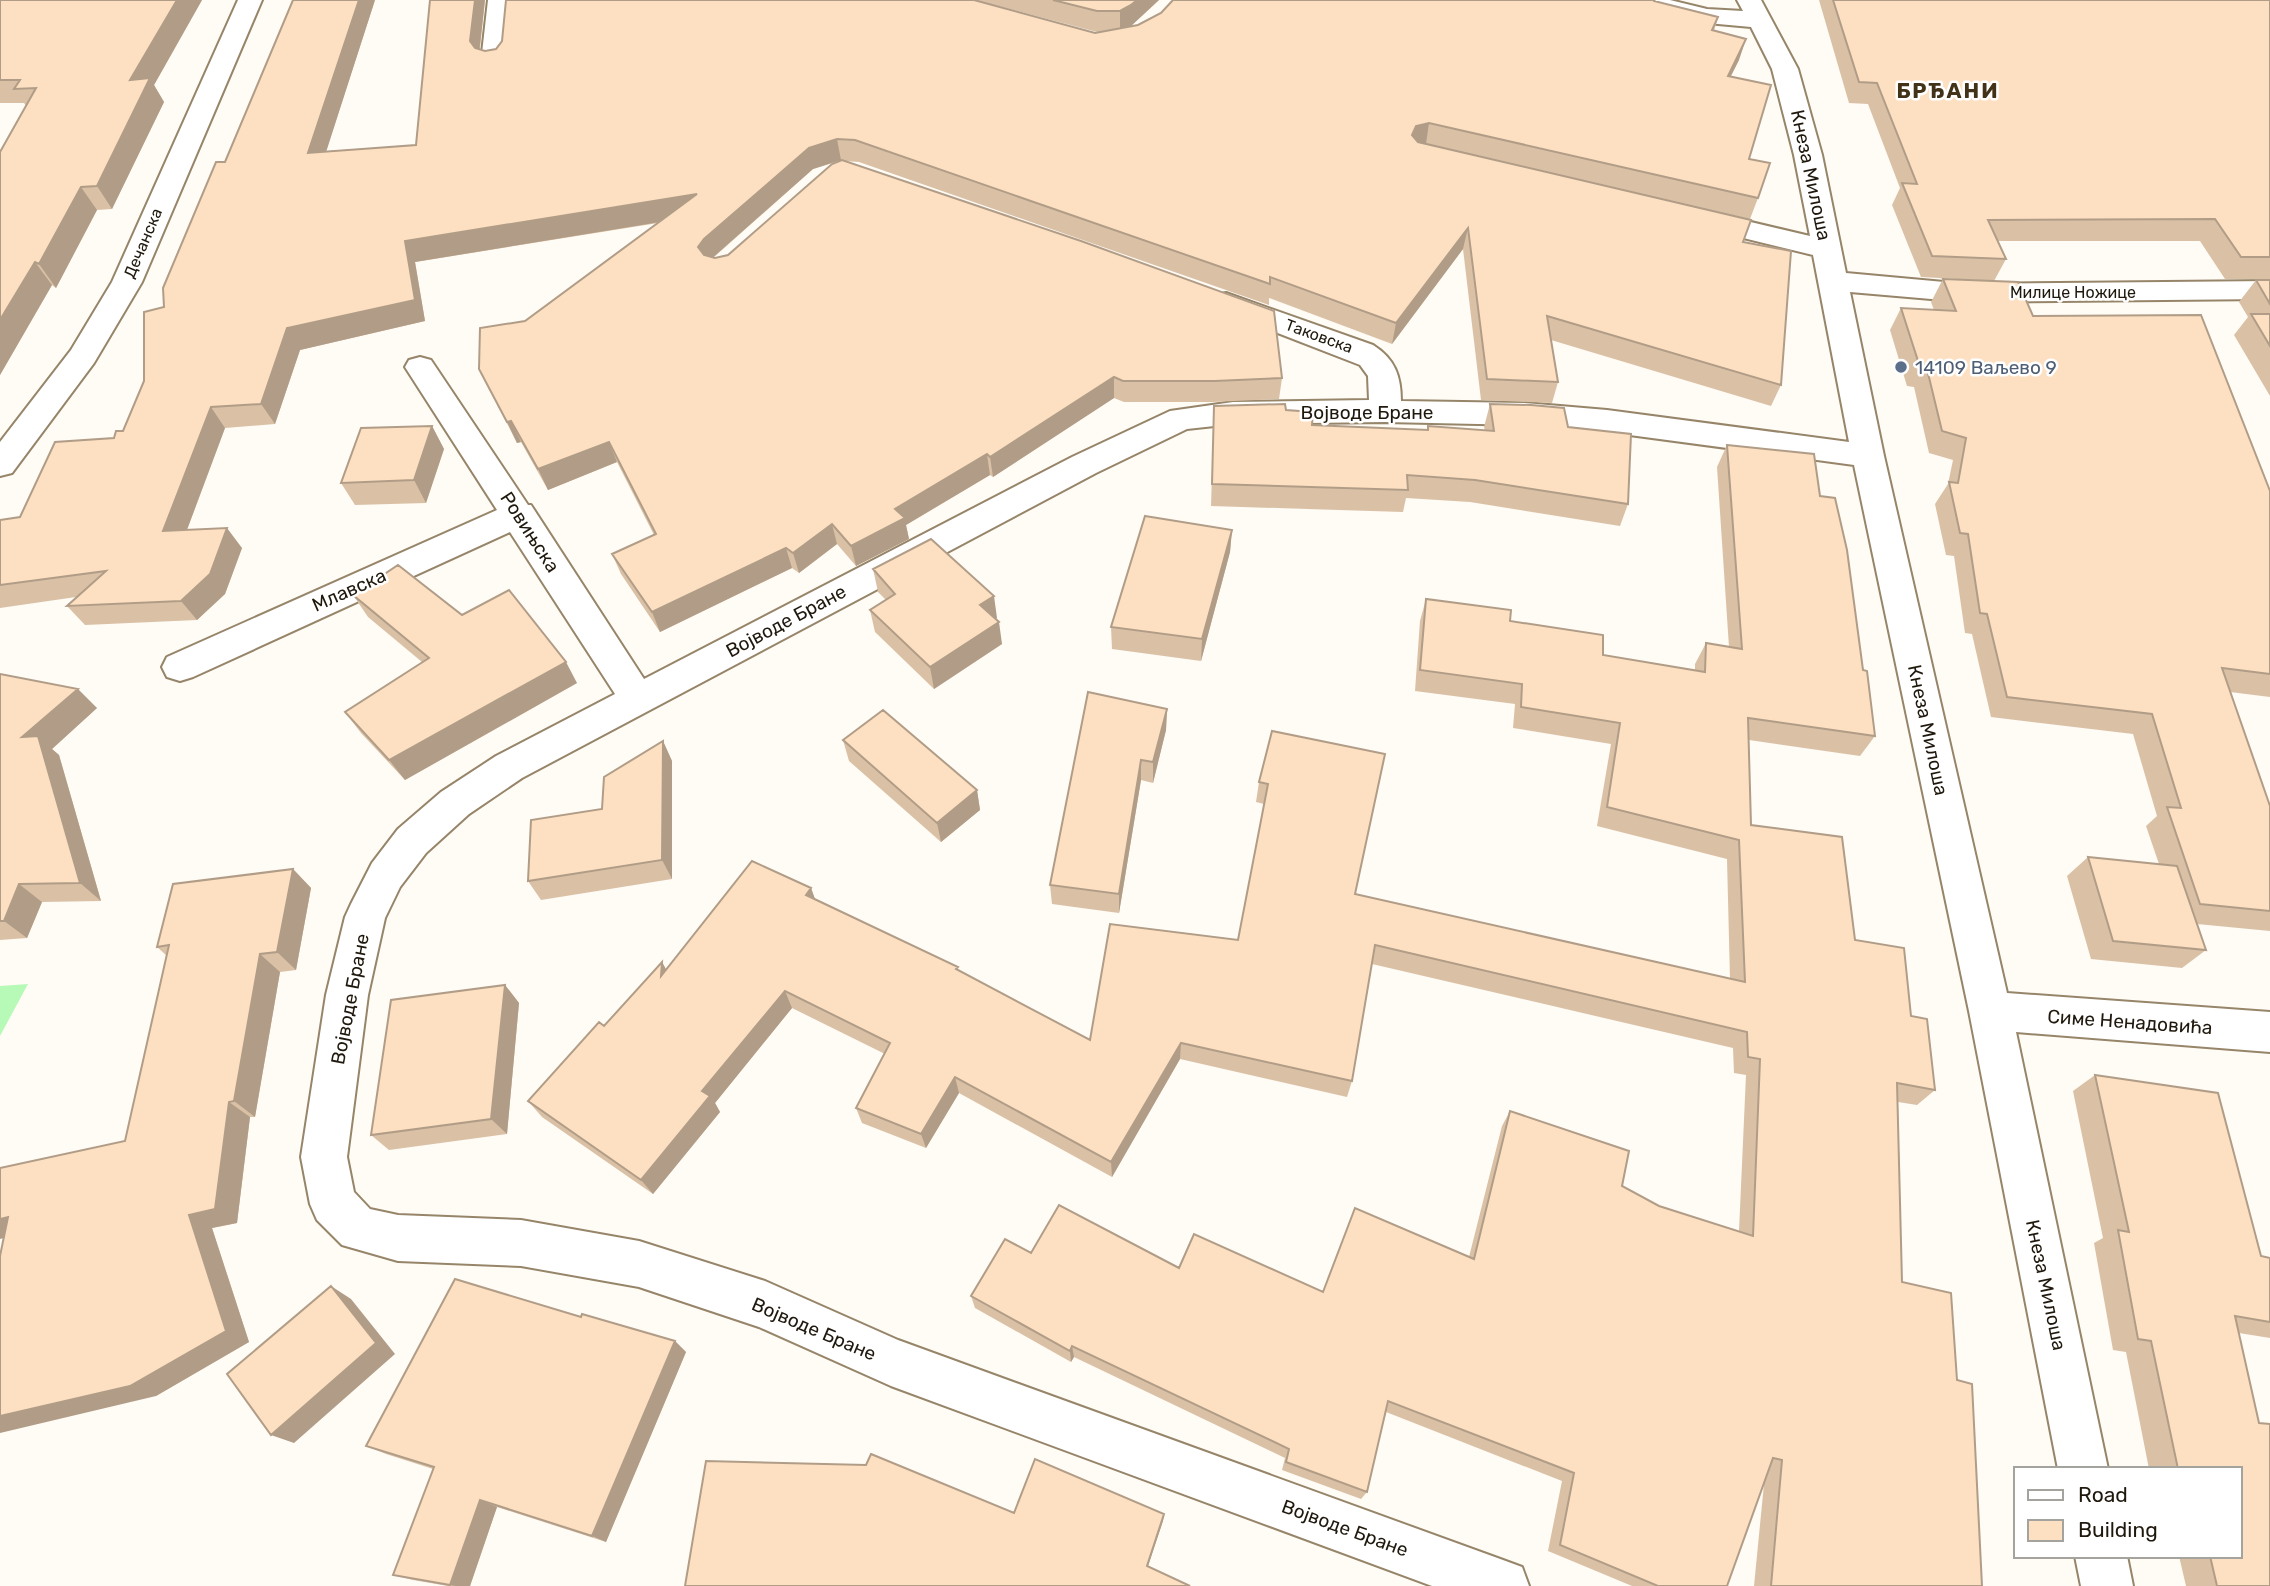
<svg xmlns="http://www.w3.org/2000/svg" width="2270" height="1586" viewBox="0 0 2270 1586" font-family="Rubik,sans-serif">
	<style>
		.green { fill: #b7fab8 }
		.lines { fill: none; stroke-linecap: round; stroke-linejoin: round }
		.minor-casing { stroke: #968569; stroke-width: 4 }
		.minor { fill: #fff; fill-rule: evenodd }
		.wall { fill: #dac1a6; fill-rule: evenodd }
		.shaded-wall { fill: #b19d87 }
		.building { fill: #fde0c1; stroke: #b19d87; stroke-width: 2 }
		.service-dot { fill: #5c6f8a; stroke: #fff; stroke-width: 2.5 }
		.labels { text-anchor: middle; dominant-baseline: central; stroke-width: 5; stroke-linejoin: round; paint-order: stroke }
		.far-street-label { font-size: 16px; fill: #1f180d; stroke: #fff }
		.street-label { font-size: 19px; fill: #1f180d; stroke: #fff }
		.service-label { font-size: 19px; fill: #4e5e75; stroke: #fff; text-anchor: start }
		.far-district-label { font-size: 21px; font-weight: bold; letter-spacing: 2px; fill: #413218; stroke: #fff }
	</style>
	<rect width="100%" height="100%" fill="#fffbf5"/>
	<path class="green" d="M28,984L0,1036V986Z"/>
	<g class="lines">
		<defs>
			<path id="minor" d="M238,0H262L142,282L94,363L12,473L0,476V442L71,350L112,282Z
				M488,0H512L507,62L503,67L494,70L485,67L481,62Z
				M1627,0H1670L1707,9L1743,11L1737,0H1761L1798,69L1822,155L1846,273L1966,284L2270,281V299L1966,302L1850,292L1884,456L2007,993L2270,1012V1052L2016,1032L2108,1469H2058L1969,1011L1854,465L1607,432L1525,425L1385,422L1233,424L1187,429L1096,473L522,778L469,814L426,853L400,887L385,918L368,995L347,1157L354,1192L370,1209L398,1215L521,1220L639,1241L765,1281L898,1340L1503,1560L1522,1567L1529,1586H1432L891,1386L759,1327L639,1287L521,1266L398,1261L342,1245L317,1220L310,1204L301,1157L326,995L345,917L351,904L372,863L398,829L441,792L496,756L615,694L510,532L193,677L180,681L167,677L162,667L167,657L497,510L405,367L409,360L420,357L431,360L528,505H531L644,679L1072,457L1170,411L1233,402L1369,400L1368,376L1360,365L1216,309L1211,302L1216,295L1226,293L1373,345C1395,359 1401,376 1401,401L1525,403L1607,410L1849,442L1813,255L1686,224L1682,218L1686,212L1696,209L1810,236L1794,155L1772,69L1751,27L1707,23L1630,5Z
				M2075,1556H2127L2133,1586H2081Z"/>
		</defs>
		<use href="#minor" class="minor-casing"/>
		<use href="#minor" class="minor"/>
	</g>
	<path class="wall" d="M0,0H202L154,85L164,102L112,209L97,210L56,288L52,285L0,375V152L26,106L24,103H0Z
		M375,0L326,151L416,145L485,0L480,49L485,51L1097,32L975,0H1159L1131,26L1656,0V1L1718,17L1714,31L1739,60L1731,76L1758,198L1750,219L1743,242L1781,385L1771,406L1551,340L1558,382L1552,403L1481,400L1463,249L1392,344L1269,298V305L859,162L845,161L1282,378L1279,399L1213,402H1124L1114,398L993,477L990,475L906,525L909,539L856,566L837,544L799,573L792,568L660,632L621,574L612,554L654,535L617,462L548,490L521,442L517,443L479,369L525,321L658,223L415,262L425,321L300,350L275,424L225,428L187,530L242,548L225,594L197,620L85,625L67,606L76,597L0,608V520L20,517L123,431L144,381L164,307L225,162ZM839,161L728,255L715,258H713L813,169Z
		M1819,0H2270V279H2225L2200,241H1998L2006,259L1994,281L1921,277L1892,205L1900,188L1868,104L1849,103Z
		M1943,279L2033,316L2270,491V697L2230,692L2270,806V931L2197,924L2206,950L2182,968L2091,959L2067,876L2088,857L2159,864L2146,826L2157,816L2133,734L1991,717L1972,634L1965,633L1954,556L1946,555L1935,504L1948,484L1953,460L1929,453L1914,387L1907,386L1890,330L1901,308L1934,310L1931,302Z
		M2256,280H2270V396L2234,335L2248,317L2239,302Z
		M1490,404L1568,427L1628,504L1620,526L1470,502L1406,498L1403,512L1211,506L1214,406L1286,410L1312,425L1427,430L1428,426L1485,431L1484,427Z
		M432,426L444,449L426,503L355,505L341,483Z
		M1727,445L1820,496L1863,670L1875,736L1860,756L1749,740L1751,825L1855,940L1911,1016L1935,1090L1917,1105L1898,1102L1902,1282L1957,1380L1982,1586H1754L1764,1484L1727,1586H1632L1548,1551L1562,1481L1386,1412L1367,1492L1361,1499L1282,1470L1285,1458L1074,1357L1071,1362L975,1308L971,1296L1031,1253L1179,1268L1323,1292L1469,1257L1502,1126L1510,1111L1622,1186L1659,1206L1739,1231L1746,1075L1734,1073L1733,1048L1372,964L1352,1081L1347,1097L1180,1059L1112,1177L959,1093L926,1148L862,1123L856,1108L885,1054L792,1008L715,1103L720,1112L653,1194L542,1117L528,1101L604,1026L662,962L666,970L811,888L815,900L959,971L1090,1040L1238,940L1264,804L1256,802L1259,782L1272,731L1355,894L1730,979L1727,859L1597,826L1611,744L1513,728L1515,704L1415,691L1420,621L1426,599L1510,621L1603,655L1695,670V664L1706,643L1729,647L1717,467Z
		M1232,530L1230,552L1201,661L1112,649L1111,627Z
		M873,569L997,618L995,619L1002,644L934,689L875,632L870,610L886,600L878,592Z
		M353,595L462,615L577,683L405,780L361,733L345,712L422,662L368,617Z
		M0,674L97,708L52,749L59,755L101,901L42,902L27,938L0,940Z
		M1167,709L1166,730L1153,783L1141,780L1119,913L1052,904L1050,885Z
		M843,740L977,790L980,810L941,842L849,761Z
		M663,741L672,761V879L541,900L528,881L602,809Z
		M293,869L311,888L296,970L280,972L255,1117H250L237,1223L212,1228L249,1342L156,1396L125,1141L167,956L157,947Z
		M505,985L519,1003L507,1134L389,1150L371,1135Z
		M2095,1075L2261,1256L2270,1258V1338L2239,1333L2270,1586H2186L2179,1556H2240V1469H2149L2126,1352L2113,1350L2094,1243L2103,1238L2073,1091Z
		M581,1317L675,1341L686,1352L606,1542L497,1507L470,1586H448L413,1580L393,1575L433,1469L386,1454L366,1446Z"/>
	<path class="shaded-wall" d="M177,0H202L154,85L164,102L112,209L97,186L130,80Z
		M359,0H375L319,174L308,153Z
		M475,0H485L478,62L470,41Z
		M1137,0H1159L1131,26L1120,31V11Z
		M1746,39L1739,60L1720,97L1728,76Z
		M1429,123L1426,144L1409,156L1412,135L1416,126Z
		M837,139L841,160L813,169L710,260L704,268L698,247L704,239L809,148Z
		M81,187L97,210L56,288L39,264Z
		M697,194L703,215L415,262L425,321L300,350L275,424L261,404L287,328L405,241Z
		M1468,228L1463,249L1392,344L1396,323Z
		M35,262L52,285L0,375V320Z
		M1114,377V398L993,477L990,457Z
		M211,407L225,428L179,551L163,531Z
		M511,421L521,442L517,443L507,422Z
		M432,426L444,449L426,503L414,480Z
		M609,442L617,462L548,490L538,469Z
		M987,454L990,475L906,525L909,539L856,566L851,546L895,509Z
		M832,524L837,544L799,573L793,553Z
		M227,528L242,548L225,594L197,620L181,601Z
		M1232,530L1230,552L1201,661L1202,639Z
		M786,548L792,568L660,632L652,612Z
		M994,596L997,618L983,627L980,605Z
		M999,622L1002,644L934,689L930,667Z
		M566,662L577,683L405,780L389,760Z
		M78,689L97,708L52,749L59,755L101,901L80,883L22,737Z
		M1167,709L1166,730L1153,783V762Z
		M663,741L672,761V879L662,860Z
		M1141,760V780L1119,913V894Z
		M977,790L980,810L941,842L937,823Z
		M293,869L311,888L296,970L277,952Z
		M19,884L42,902L27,938L4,921Z
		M811,888L818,907L806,895Z
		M260,954L280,972L255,1117L234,1101Z
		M662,962L672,980L661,976Z
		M505,985L519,1003L507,1134L491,1119Z
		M785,991L792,1008L715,1103L720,1112L653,1194L641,1180L702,1091Z
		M1181,1043L1180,1059L1112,1177L1111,1162Z
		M955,1077L959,1093L926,1148L921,1134Z
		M229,1102L250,1117L237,1223L212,1228L249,1342L156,1396L0,1433V1416L189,1215Z
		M8,1217L36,1230L0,1239V1219Z
		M331,1286L351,1299L395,1354L294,1443L271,1435Z
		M675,1341L686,1352L606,1542L592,1536Z
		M1072,1346L1074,1357L1071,1362L1070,1351Z
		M480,1500L497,1507L470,1586H455L450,1585Z
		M1164,1514L1163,1521L1146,1572L1147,1566Z"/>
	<path class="building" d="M0,0H177L130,80L150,78L97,186L81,187L39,264L35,262L0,320V152L36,88L14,89L20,80H0Z
		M293,0H359L308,153L416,145L430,0H475L470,41L475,48L485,51L496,49L502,41L506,0H974L1095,33L1138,25L1161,13L1173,0H1654V1L1718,17L1712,30L1746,39L1728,76L1771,85L1749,159L1770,163L1758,198L1429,123L1416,126L1412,135L1418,142L1751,220L1743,242L1791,251L1781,385L1547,316L1558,382L1487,379L1468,228L1396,323L1270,277V284L855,140L837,139L809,148L704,239L698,247L704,255L715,258L728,255L832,164L842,160L1081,241L1274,311L1282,378L1215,381H1123L1114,377L990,457L987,454L895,509L905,518L851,546L832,524L793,553L786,548L652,612L612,554L656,534L609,442L538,469L511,421L507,422L479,369L480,328L525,321L697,194L405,241L415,300L287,328L261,404L211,407L163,531L227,528L210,574L181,601L67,606L106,571L0,585V520L20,517L55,442L114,438L116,431H123L144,381V312L164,307L163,288L216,162H225Z
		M1053,0H1137L1131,5L1120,11H1097Z
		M1833,0H2270V257H2241L2215,219L1988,220L2006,259L1932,256L1902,183L1917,184L1877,83L1859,82Z
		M1943,279L2018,282L2033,316L2201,315L2270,491V674L2222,668L2270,806V911L2200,904L2167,807L2181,808L2152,714L2007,697L1987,614L1980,613L1968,534L1960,533L1949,482L1958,483L1966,438L1942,431L1926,365L1919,364L1901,308L1956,311Z
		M2256,280H2270V304Z
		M2251,314H2270V346Z
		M1285,404L1286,410L1313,412L1312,425L1428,430V426L1494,431L1490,404L1531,405L1564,408L1568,427L1631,434L1628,504L1475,480L1407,475L1408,490L1212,484L1214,406Z
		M432,426L414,480L341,483L361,428Z
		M1727,445L1814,454L1820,496L1835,498L1847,550L1863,670L1867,671L1875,736L1748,718L1751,825L1842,837L1855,940L1904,948L1911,1016L1927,1019L1935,1090L1897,1083L1902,1282L1951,1293L1957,1380L1972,1384L1982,1586H1771L1782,1460L1773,1458L1727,1586H1658L1560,1545L1574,1473L1388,1401L1367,1492L1286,1462L1289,1449L1072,1346L1070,1351L971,1296L1005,1239L1031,1253L1059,1205L1179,1268L1194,1234L1323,1292L1355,1208L1474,1259L1510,1111L1629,1151L1622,1186L1659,1206L1753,1236L1760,1059L1748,1057L1747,1032L1375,945L1352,1081L1181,1043L1111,1162L955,1077L921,1134L856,1108L890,1043L785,991L702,1091L710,1096L641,1180L528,1101L599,1022L604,1026L662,962L661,976L752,861L811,888L806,895L958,967L956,969L1090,1040L1110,924L1238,940L1268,784L1259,782L1272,731L1385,754L1355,894L1745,982L1739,840L1607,807L1620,723L1521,707L1522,684L1420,670L1426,599L1511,610L1510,621L1603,635V655L1705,672L1706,643L1742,649Z
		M1145,516L1232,530L1202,639L1111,627Z
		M931,539L994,596L980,605L999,622L930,667L870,610L895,594L873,569Z
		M398,565L462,615L509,590L566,662L389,760L345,712L429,658L353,595Z
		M0,674L78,689L22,737L38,736L80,883L19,884L4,921H0Z
		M1088,692L1167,709L1153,762L1141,760L1119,894L1050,885Z
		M883,710L977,790L937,823L843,740Z
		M663,741L662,860L528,881L531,820L602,809L604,777Z
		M2088,857L2177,866L2206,950L2113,941Z
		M293,869L277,952L260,954L234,1101L229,1102L215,1209L189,1215L226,1331L130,1386L0,1416V1256L8,1217L0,1219V1168L125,1141L169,945L157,947L173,884Z
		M505,985L491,1119L371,1135L391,1000Z
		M2095,1075L2218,1093L2261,1256L2270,1258V1322L2235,1316L2259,1423L2270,1424V1586H2217L2210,1556H2240V1469H2178L2151,1341L2138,1339L2118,1230L2129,1232Z
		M455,1279L581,1317L582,1314L675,1341L592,1536L480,1500L450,1585L393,1575L434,1467L366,1446Z
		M331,1286L376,1343L271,1435L227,1374Z
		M871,1454L1014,1513L1035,1459L1164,1514L1147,1566L1190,1586H685L706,1461L866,1465Z"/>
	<circle class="service-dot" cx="1901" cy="367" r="7"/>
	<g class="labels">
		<g class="far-street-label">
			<text transform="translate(143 243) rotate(-67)">Дечанска</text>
			<text x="2073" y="292">Милице Ножице</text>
			<text transform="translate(1319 336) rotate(20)">Таковска</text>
		</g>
		<g class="street-label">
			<text transform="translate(1811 175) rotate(78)">Кнеза Милоша</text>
			<text x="1367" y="412">Војводе Бране</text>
			<text transform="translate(530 532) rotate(57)">Ровињска</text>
			<text transform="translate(349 590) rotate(-24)">Млавска</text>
			<text transform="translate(786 621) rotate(-28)">Војводе Бране</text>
			<text transform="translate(1928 730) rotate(78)">Кнеза Милоша</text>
			<text transform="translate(350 999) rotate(-79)">Војводе Бране</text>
			<text transform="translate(2130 1022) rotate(4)">Симе Ненадовића</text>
			<text transform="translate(2046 1285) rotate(78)">Кнеза Милоша</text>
			<text transform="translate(814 1329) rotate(23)">Војводе Бране</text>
			<text transform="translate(1345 1528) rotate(20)">Војводе Бране</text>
		</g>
		<g class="service-label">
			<text x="1915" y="367">14109 Ваљево 9</text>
		</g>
		<g class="far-district-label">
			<text x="1948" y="90">БРЂАНИ</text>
		</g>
	</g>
	<rect x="2014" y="1467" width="228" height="91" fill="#ffffff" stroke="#a5a39e" stroke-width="2"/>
	<rect x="2028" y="1490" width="35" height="10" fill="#ffffff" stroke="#a5a39e" stroke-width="2"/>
	<text x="2078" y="1502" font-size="21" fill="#1f180d">Road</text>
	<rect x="2028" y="1520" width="35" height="21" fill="#fde0c1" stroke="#a5a39e" stroke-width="2"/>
	<text x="2078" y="1537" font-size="21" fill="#1f180d">Building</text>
</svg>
